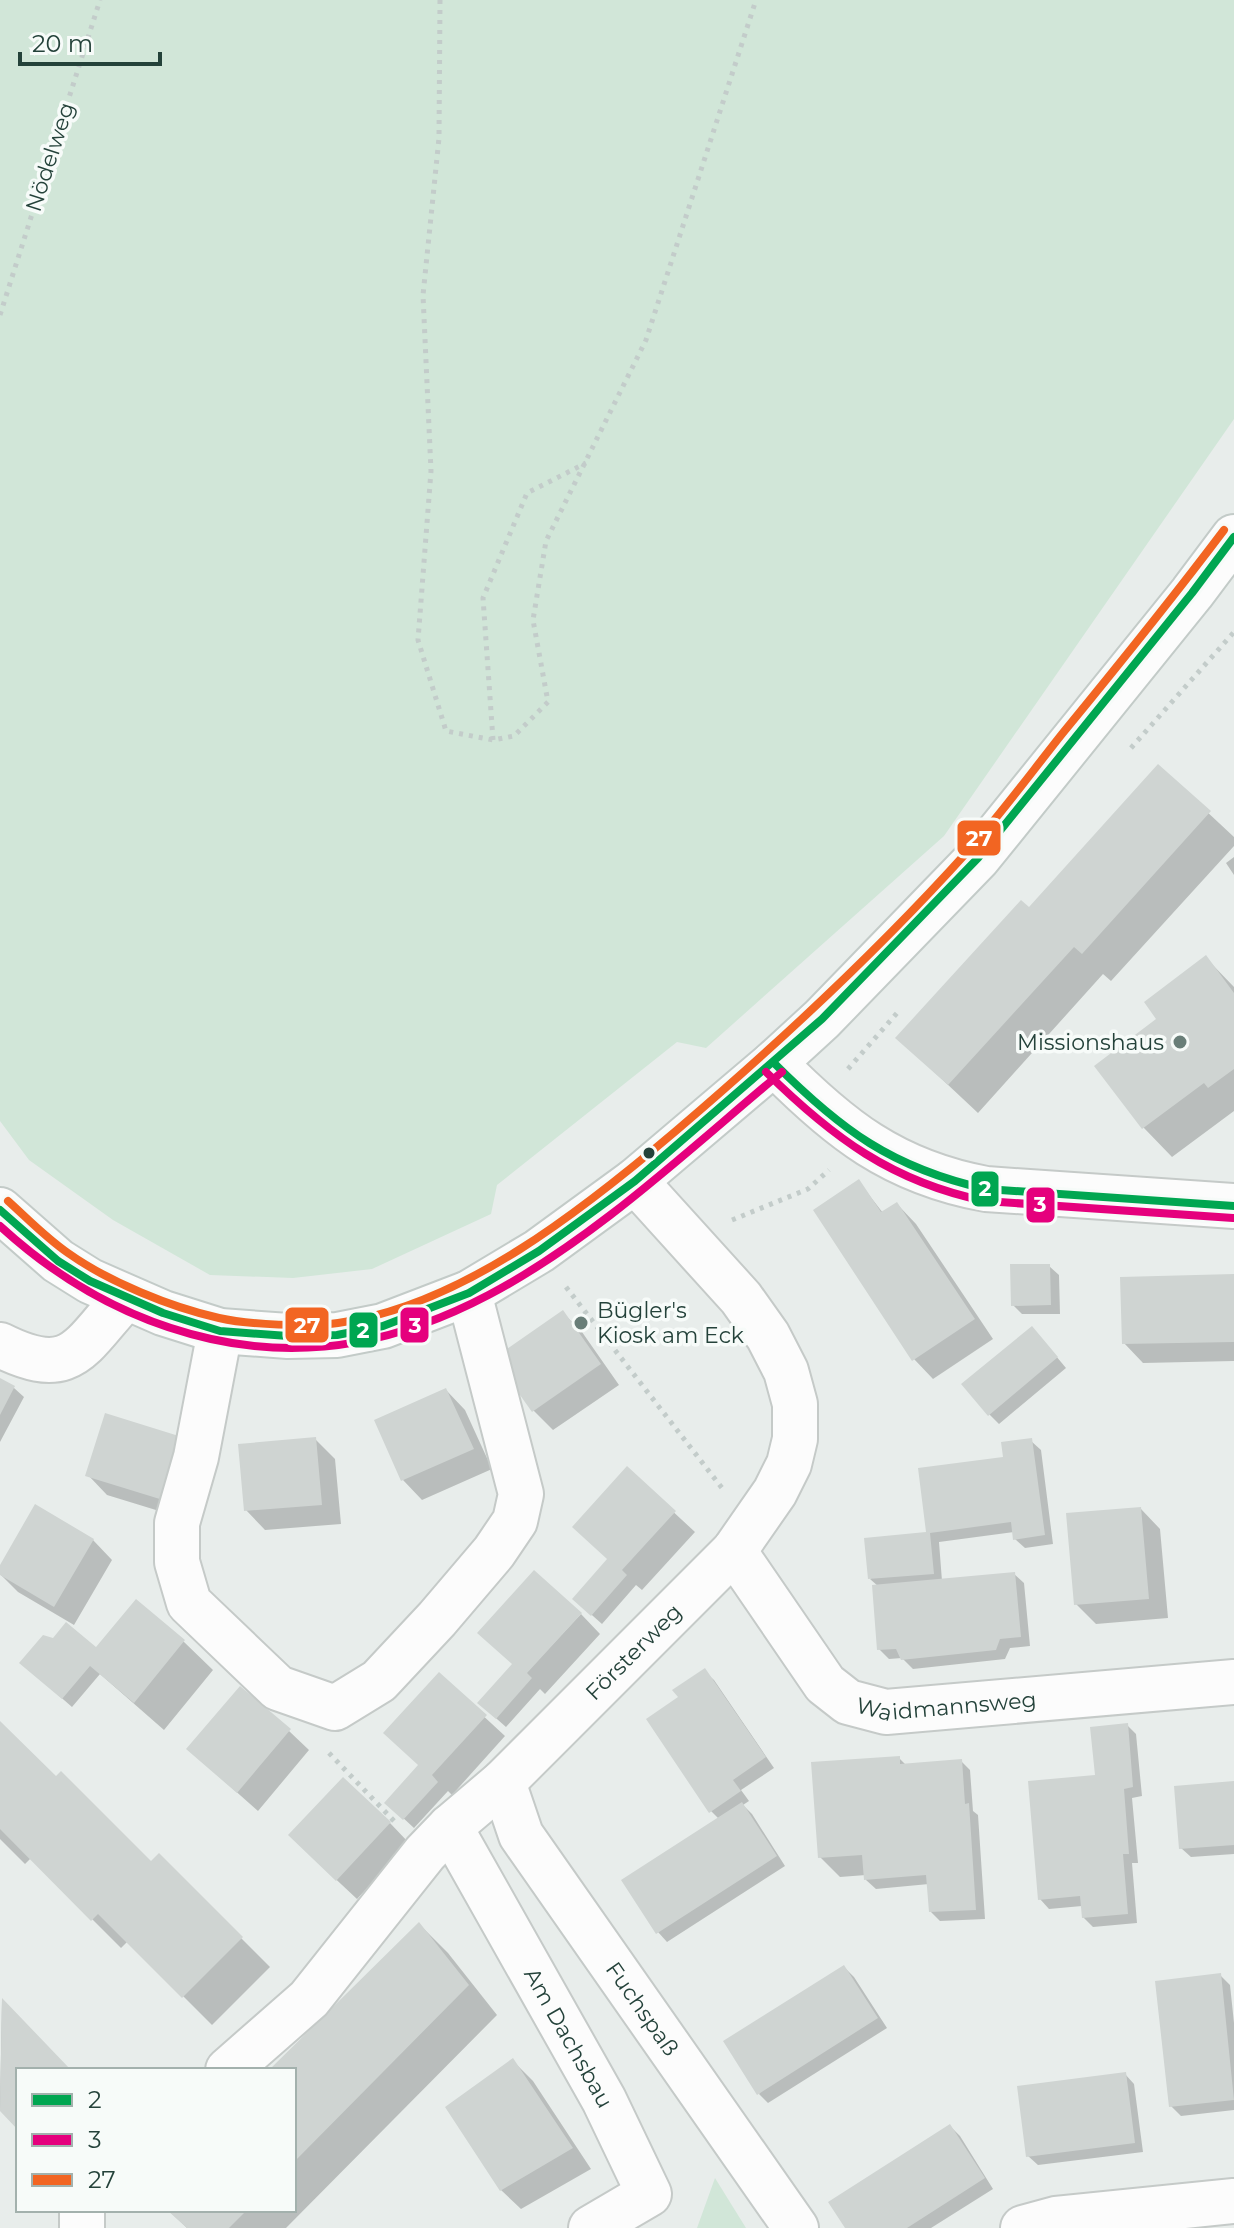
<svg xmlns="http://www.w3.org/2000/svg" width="1234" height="2228" viewBox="0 0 1234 2228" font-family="Montserrat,sans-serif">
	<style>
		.green { fill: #d1e6d8 }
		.shadow { fill: #0003 }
		.building { fill: #cfd4d2 }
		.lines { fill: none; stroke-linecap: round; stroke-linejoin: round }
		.minor-casing { stroke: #c5cac8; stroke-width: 48 }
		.secondary-casing { stroke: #c3cbc8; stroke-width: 48 }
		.path { stroke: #c3ccca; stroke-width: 5; stroke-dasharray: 4 6; stroke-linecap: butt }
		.minor { stroke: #fcfcfc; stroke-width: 44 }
		.secondary { stroke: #fcfcfc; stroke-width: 44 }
		.bus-1-casing { stroke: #f7fbf9; stroke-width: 14 }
		.bus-2-casing { stroke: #f7fbf9; stroke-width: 14 }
		.bus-3-casing { stroke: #f7fbf9; stroke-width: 14 }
		.bus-1 { stroke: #00a651; stroke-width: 8 }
		.bus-2 { stroke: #e5007d; stroke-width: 8 }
		.bus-3 { stroke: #f26522; stroke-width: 8 }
		.poi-dot { fill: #697e78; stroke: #f7fbf9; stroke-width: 3 }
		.bus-dot { fill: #24423a; stroke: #f7fbf9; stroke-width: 3 }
		.labels { text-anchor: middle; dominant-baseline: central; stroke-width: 7; stroke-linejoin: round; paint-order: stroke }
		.street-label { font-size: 22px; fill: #24423a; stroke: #f7fbf9 }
		.poi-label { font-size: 22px; fill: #24423a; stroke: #f7fbf9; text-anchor: end }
		.line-badge { stroke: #f7fbf9; stroke-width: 3 }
		.badge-label { font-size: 22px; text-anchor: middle; font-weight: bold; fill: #fff }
	</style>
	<rect width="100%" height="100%" fill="#e8edeb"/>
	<path class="green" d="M0,0H1234V419L944,836L706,1048L677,1042L497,1185L491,1214L372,1269L293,1278L210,1275L113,1220L29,1160L0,1121Z
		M715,2178L746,2228H697Z"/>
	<path class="shadow" d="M1159,767L1234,837V846L1111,981L1103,974L978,1113L898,1038L1029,910Z
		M1234,857V875L1226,863Z
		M1206,958L1234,987V1111L1172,1157L1144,1128L1097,1066L1159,1019Z
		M859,1182L883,1213L897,1204L916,1224L993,1339L933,1379L914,1359Z
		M1049,1266L1059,1275L1060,1314H1022L1013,1305Z
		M1234,1276V1361L1143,1363L1124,1343Z
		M563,1313L582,1332L619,1385L553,1430L533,1410Z
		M1041,1338L1066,1368L999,1424L989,1414Z
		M0,1380L14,1388L24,1397L0,1442Z
		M446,1390L465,1410L492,1469L422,1500L403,1480Z
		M181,1439L182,1518L107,1495L88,1475Z
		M315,1439L335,1459L341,1524L265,1530L246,1510Z
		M1031,1441L1041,1450L1053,1544L1025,1548L1015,1539L1014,1532L939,1542L942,1581L1014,1574L1024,1583L1030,1646L1010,1648L1005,1659L913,1669L902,1658L889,1659L879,1649V1587L870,1579L928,1534L1005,1458Z
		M627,1469L695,1532L642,1590L636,1585L602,1624L584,1608L609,1560Z
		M1141,1509L1160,1529L1168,1618L1096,1624L1076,1604Z
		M93,1540L112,1560L74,1625L18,1592L0,1574V1568Z
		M136,1602L184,1642L213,1670L164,1730L100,1674L72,1707L32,1672L97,1650Z
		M581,1614L600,1634L545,1694L540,1689L506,1727L489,1712Z
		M704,1671L714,1680L774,1768L741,1790L749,1801L743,1805L752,1814L785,1866L667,1942L658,1932L719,1819L711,1811L680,1698Z
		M439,1675L505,1736L452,1795L448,1791L414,1828L387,1803L420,1766Z
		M0,1724L55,1779L151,1864L159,1856L270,1967L212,2025L128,1941L121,1948L31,1858L25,1864L0,1839Z
		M1127,1725L1136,1734L1142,1796L1132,1798L1138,1863H1132L1137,1923L1093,1927L1083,1917L1082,1906L1049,1909L1040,1899L1097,1777Z
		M289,1731L309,1750L258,1811L188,1749Z
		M899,1758L906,1765L961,1761L970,1770L973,1811L978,1815L985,1919L940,1921L931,1912L929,1884L876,1889L866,1880V1875L840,1877L820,1857Z
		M1234,1783V1854L1191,1857L1181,1848Z
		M390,1823L409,1843L357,1899L310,1855Z
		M419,1924L448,1953L497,2015L286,2228H187L168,2210H294V2070H272Z
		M844,1967L854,1977L887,2028L768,2103L759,2094Z
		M1220,1975L1230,1985L1234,2023V2110L1181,2116L1171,2106Z
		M2,2001L69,2070H18V2127L0,2108Z
		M513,2061L533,2081L591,2169L521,2209L501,2190Z
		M1125,2074L1134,2084L1143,2152L1038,2165L1028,2156Z
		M950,2126L960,2136L993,2189L931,2228H848Z"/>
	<path class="building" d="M1158,764L1211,811L1082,954L1074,947L948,1085L895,1038L1021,900L1029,907Z
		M1206,955L1234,993V1069L1208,1088L1204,1083L1142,1129L1094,1066L1156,1019L1144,1002Z
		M859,1179L881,1212L897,1202L975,1319L912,1361L813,1210Z
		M1010,1264H1050L1051,1305L1011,1306Z
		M1234,1274V1342L1122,1344L1120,1277Z
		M563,1310L601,1364L532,1412L494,1358Z
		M1032,1326L1058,1357L988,1416L961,1384Z
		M0,1378L15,1386L0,1415Z
		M446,1388L474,1449L401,1481L374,1420Z
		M105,1413L182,1437L163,1500L85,1476Z
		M316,1437L322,1505L244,1511L238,1444Z
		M1032,1438L1045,1535L1013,1540L1011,1522L930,1533L934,1574L868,1579L864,1538L926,1532L918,1468L1003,1457L1001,1442Z
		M627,1466L676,1511L622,1570L627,1575L591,1616L572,1599L607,1559L572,1527Z
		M35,1504L94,1539L54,1607L0,1575V1565Z
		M1141,1507L1149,1599L1074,1605L1066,1513Z
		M534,1570L582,1613L527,1673L532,1678L496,1719L477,1703L512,1664L477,1633Z
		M1015,1572L1021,1637L1000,1639L996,1650L901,1660L896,1649L877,1650L872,1585Z
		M136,1599L185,1640L134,1703L90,1666L62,1699L19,1663L43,1635L53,1638L66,1622L96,1647Z
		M705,1668L766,1757L733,1780L741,1791L709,1813L646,1719L678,1697L672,1690Z
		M439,1672L487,1715L432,1775L438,1782L403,1820L384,1803L418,1765L383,1733Z
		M240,1686L291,1729L237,1793L186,1749Z
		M0,1721L56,1776L61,1771L151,1861L159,1853L243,1937L182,1998L98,1914L91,1921L0,1829Z
		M1128,1723L1133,1787L1124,1789L1129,1854H1123L1128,1914L1082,1918L1080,1896L1038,1900L1028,1781L1095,1775L1090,1727Z
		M900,1756V1764L962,1759L965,1804L969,1803L976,1910L929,1912L926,1875L864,1880L862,1855L818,1858L811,1762Z
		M343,1777L391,1822L336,1881L288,1835Z
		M1234,1781V1845L1179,1849L1174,1786Z
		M742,1802L777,1856L656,1934L621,1880Z
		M419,1922L469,1985L294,2162V2070H269Z
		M844,1965L878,2018L757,2095L723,2041Z
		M1221,1973L1234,2100L1169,2107L1155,1981Z
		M2,1998L71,2070H18V2130L0,2111Z
		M513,2058L573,2148L500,2191L445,2107Z
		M1126,2072L1135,2143L1026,2157L1017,2086Z
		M950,2124L985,2178L907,2228H845L828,2202Z
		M167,2210H247L229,2228H187Z"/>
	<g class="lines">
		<defs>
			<g id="minor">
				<path d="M774,1063C839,1129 893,1172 986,1189L1234,1206"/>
				<path d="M220,1331L196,1457L177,1523V1562L189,1603L278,1688L335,1708L379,1681L437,1619L494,1552L515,1521L521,1494L469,1293"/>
				<path d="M0,1345C72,1381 80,1347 125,1298"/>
				<path id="s1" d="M734,1551L825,1684L848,1702L886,1712L1234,1682"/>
				<path id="s2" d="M503,1782L521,1835L796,2228"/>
				<path id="s3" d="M450,1827L604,2100L649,2194L591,2228"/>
				<path id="s4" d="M228,2070L309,1999L425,1853L450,1827L503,1782L734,1551L775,1492L789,1464L795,1439V1404L786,1371L768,1336L741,1298L635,1181"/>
				<path d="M82,2210V2228"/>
				<path d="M1023,2228L1056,2219L1234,2201"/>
			</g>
			<path id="secondary" d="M0,1210L58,1261L90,1281L163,1313L220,1331L288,1336L337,1335L383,1326L469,1293L539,1251L635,1181L774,1063L822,1019L978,858L1192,593L1234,537"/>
		</defs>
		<use href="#minor" class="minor-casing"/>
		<use href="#secondary" class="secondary-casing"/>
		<path class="path" d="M440,0L439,138L423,295L431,471L418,640L446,731L493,740L514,736L548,702L533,620L546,541L646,340L756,0
			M0,315L100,0
			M493,740L483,598L527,493L586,463
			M1131,748L1234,632
			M848,1069L897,1013
			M732,1220L808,1189L829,1170
			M566,1287L722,1488
			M329,1753L394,1821"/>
		<use href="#minor" class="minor"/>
		<use href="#secondary" class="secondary"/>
		<defs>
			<path id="bus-1" d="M774,1063C841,1130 892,1168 986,1189L1234,1206
				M0,1210L58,1261L90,1281L163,1313L220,1331L288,1336L337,1335L383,1326L469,1293L539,1251L635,1181L822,1019L978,858L1192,593L1234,537"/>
			<path id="bus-2" d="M766,1072C832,1137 892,1182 985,1201L1233,1218
				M0,1226C61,1282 130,1321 211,1339C444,1391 619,1207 782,1072"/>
			<path id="bus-3" d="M8,1201C27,1218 46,1238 68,1253C109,1282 170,1307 219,1318C250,1325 307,1327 338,1323C462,1306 584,1209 677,1130C779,1043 878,951 968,851C1001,814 1031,773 1062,734C1117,667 1172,599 1224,530"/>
		</defs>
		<use href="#bus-1" class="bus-1-casing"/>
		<use href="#bus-2" class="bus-2-casing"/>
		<use href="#bus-3" class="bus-3-casing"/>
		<use href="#bus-1" class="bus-1"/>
		<use href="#bus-2" class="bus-2"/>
		<use href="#bus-3" class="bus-3"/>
	</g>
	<g class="poi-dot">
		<circle cx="1180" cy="1042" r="8"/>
		<circle cx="581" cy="1323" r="8"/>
	</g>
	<circle class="bus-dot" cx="649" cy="1153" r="7"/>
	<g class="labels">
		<g class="street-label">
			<text transform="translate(50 157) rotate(-72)">Nödelweg</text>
			<text stroke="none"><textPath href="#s4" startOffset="584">Försterweg</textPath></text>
			<text stroke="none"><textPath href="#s1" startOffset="290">Waidmannsweg</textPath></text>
			<text stroke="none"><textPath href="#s2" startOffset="268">Fuchspaß</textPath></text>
			<text stroke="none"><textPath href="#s3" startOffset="242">Am Dachsbau</textPath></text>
		</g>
		<g class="poi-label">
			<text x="1164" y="1042">Missionshaus</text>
			<text x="597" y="1310" text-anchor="start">Bügler's<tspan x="597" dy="25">Kiosk am Eck</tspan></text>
		</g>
	</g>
	<g class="line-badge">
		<rect x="956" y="819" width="46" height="38" rx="8" fill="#f26522"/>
		<rect x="970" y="1170" width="30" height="38" rx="8" fill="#00a651"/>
		<rect x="1025" y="1186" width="31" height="38" rx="8" fill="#e5007d"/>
		<rect x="284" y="1306" width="46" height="38" rx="8" fill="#f26522"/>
		<rect x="399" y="1306" width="31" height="38" rx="8" fill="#e5007d"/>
		<rect x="348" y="1311" width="31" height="38" rx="8" fill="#00a651"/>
	</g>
	<g class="badge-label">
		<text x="979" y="846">27</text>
		<text x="985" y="1196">2</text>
		<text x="1040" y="1212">3</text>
		<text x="307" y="1333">27</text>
		<text x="415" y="1333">3</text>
		<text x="363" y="1338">2</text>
	</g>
	<rect x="16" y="2068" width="280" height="144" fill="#f7fbf9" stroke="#a3b1ad" stroke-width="2"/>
	<rect x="32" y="2094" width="40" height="12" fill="#00a651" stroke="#a3b1ad" stroke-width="2"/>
	<text x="88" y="2108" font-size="24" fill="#24423a">2</text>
	<rect x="32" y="2134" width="40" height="12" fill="#e5007d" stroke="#a3b1ad" stroke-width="2"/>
	<text x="88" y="2148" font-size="24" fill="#24423a">3</text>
	<rect x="32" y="2174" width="40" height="12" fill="#f26522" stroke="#a3b1ad" stroke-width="2"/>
	<text x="88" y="2188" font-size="24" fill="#24423a">27</text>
	<path d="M20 52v12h140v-12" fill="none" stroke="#24423a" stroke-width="4"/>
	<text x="32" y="52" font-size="24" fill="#24423a" stroke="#f7fbf9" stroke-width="6" paint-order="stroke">20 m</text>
</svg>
